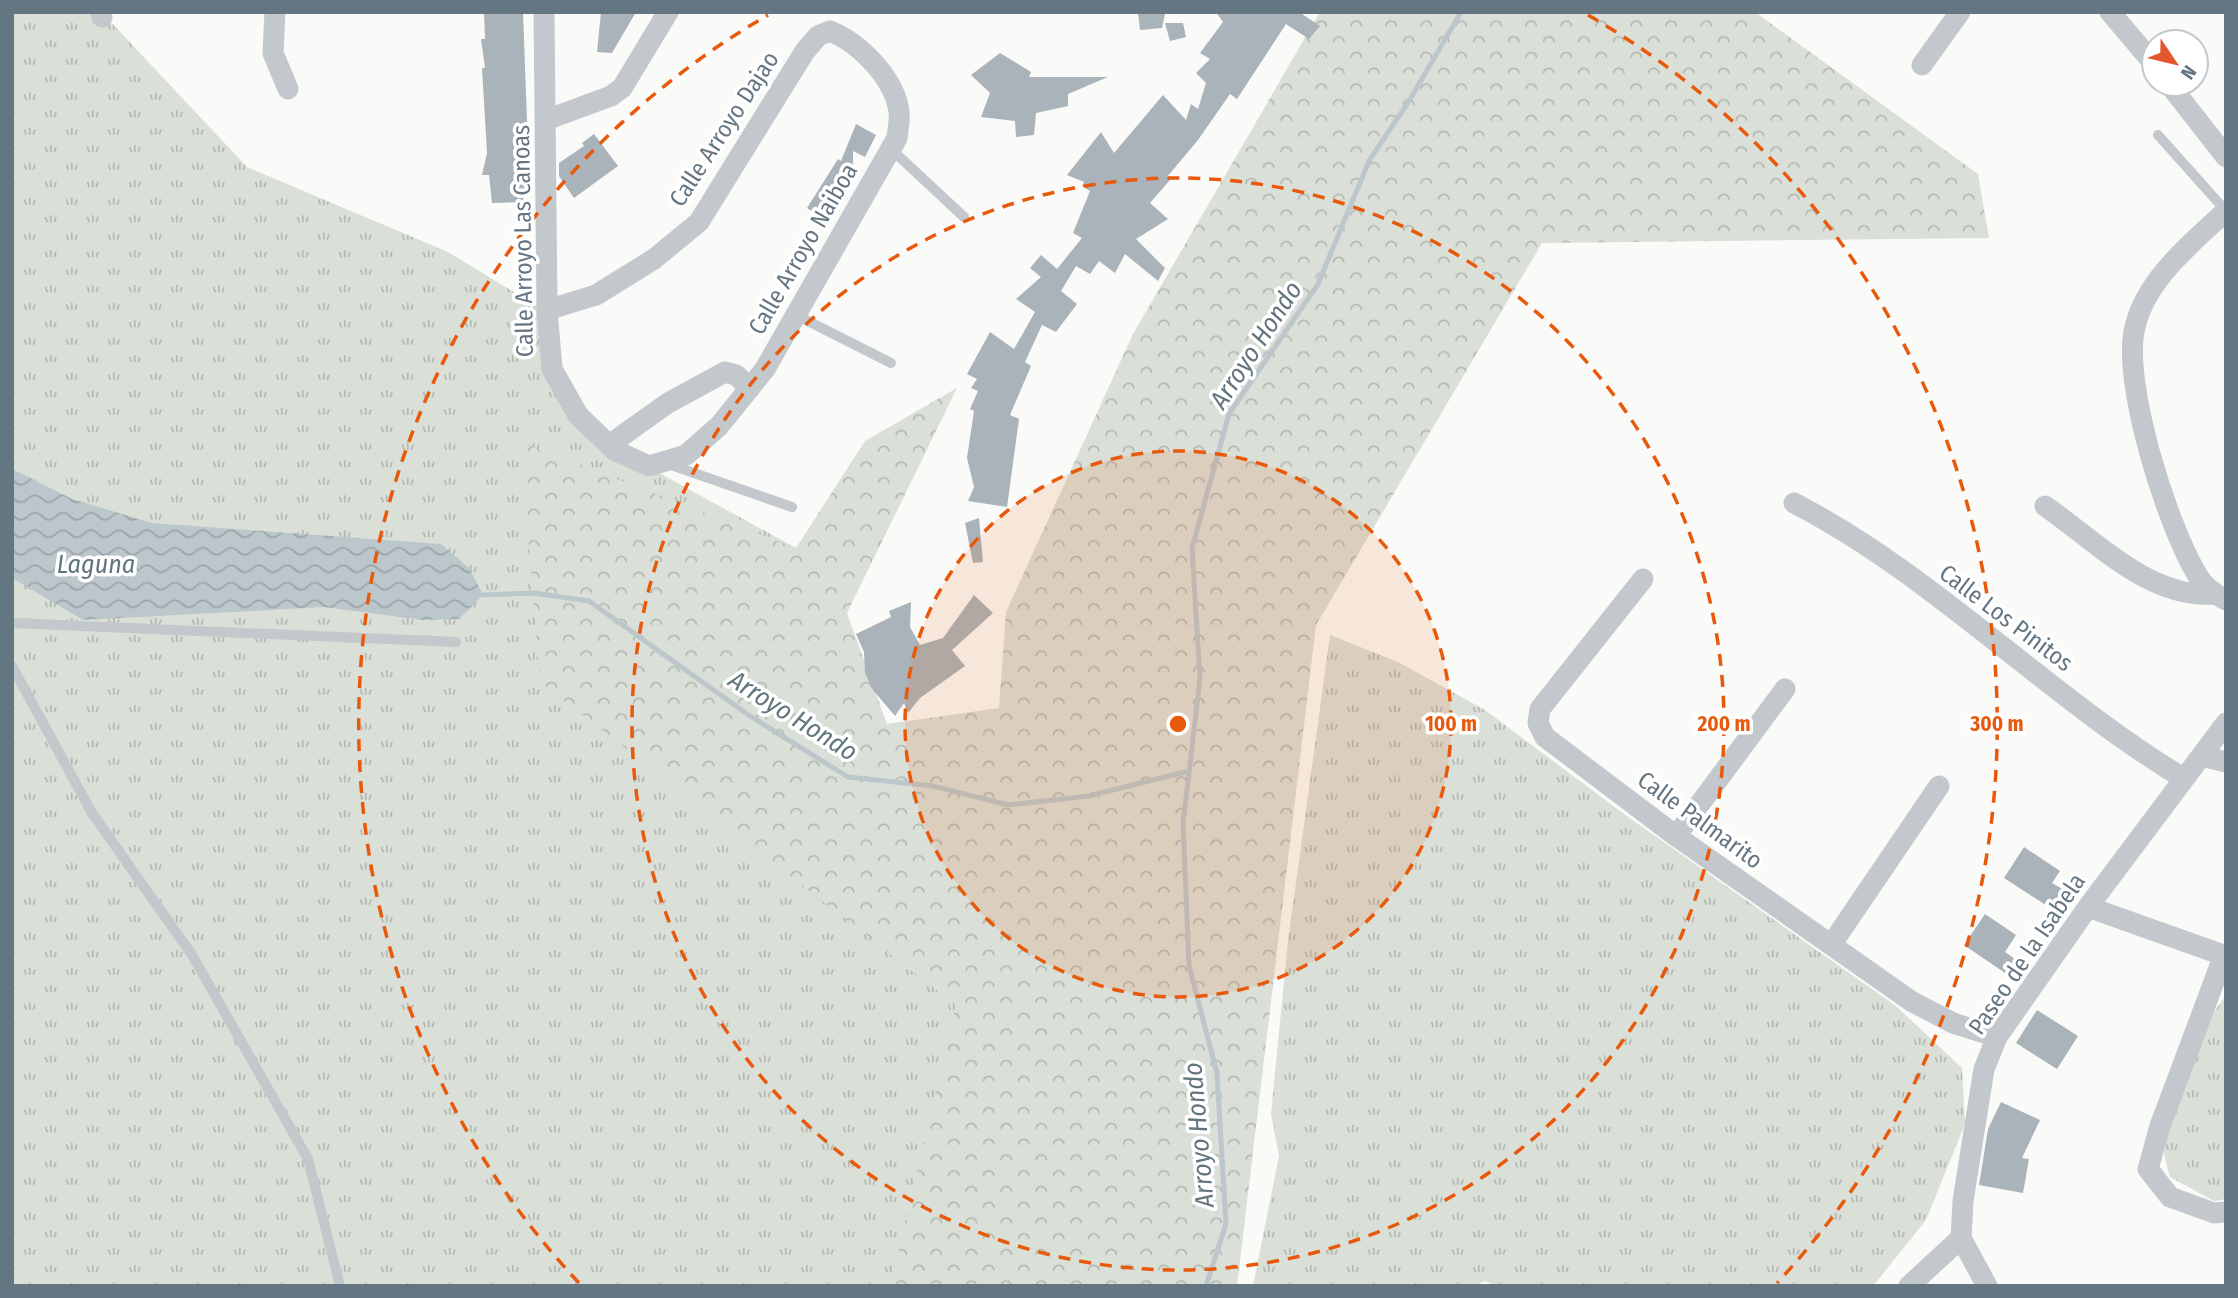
<svg xmlns="http://www.w3.org/2000/svg" width="2238" height="1298" viewBox="0 0 2238 1298" font-family="'Fira Sans Condensed',sans-serif">
	<style>
		.grass { fill: url(#grass-tufts) }
		.forest { fill: url(#forest-crowns) }
		.water { fill: url(#water-waves) }
		.lines { fill: none; stroke-linecap: round; stroke-linejoin: round }
		.stream { stroke: #bbc7cb; stroke-width: 5 }
		.building { fill: #aab3b9 }
		.service { stroke: #c3c8cc; stroke-width: 10 }
		.minor { stroke: #c3c8cc; stroke-width: 21 }
		.ring { fill: none; stroke: #e8590c; stroke-width: 3.5; stroke-dasharray: 12 9 }
		.labels { text-anchor: middle; dominant-baseline: central; stroke-width: 7; stroke-linejoin: round; paint-order: stroke }
		.street-label { font-size: 24px; fill: #657683; stroke: #fff }
		.water-label { font-size: 26px; font-style: italic; fill: #60757c; stroke: #fff }
		.centre { fill: #e8590c; stroke: #fff; stroke-width: 3.5 }
		.ring-label { font-size: 21px; text-anchor: middle; font-weight: bold; fill: #e8590c; stroke: #fff; stroke-width: 7; stroke-linejoin: round; paint-order: stroke }
	</style>
	<defs>
		<pattern id="grass-tufts" width="24" height="20" patternUnits="userSpaceOnUse" patternTransform="scale(1.75)"><rect width="24" height="20" fill="#dadfd7"/><path d="M3 7l-1-3M5 7V3M7 7l1-3M15 17l-1-3M17 17v-4M19 17l1-3" fill="none" stroke="#b4b9b4"/></pattern>
		<pattern id="forest-crowns" width="20" height="18" patternUnits="userSpaceOnUse" patternTransform="scale(1.75)"><rect width="20" height="18" fill="#dadfd7"/><path d="M2 6a3 3 0 1 1 6 0M12 15a3 3 0 1 1 6 0" fill="none" stroke="#b4b9b4"/></pattern>
		<pattern id="water-waves" width="16" height="10" patternUnits="userSpaceOnUse" patternTransform="scale(1.75)"><rect width="16" height="10" fill="#bbc7cb"/><path d="M0 5q4-4 8 0t8 0" fill="none" stroke="#9ca6aa"/></pattern>
	</defs>
	<rect width="100%" height="100%" fill="#fafaf8"/>
	<path class="grass" d="M12,12H107V18L247,167L448,252L540,308L583,431L796,548L907,766L1206,1286H12Z
		M1330,635L1398,662L1485,710L1624,814L1896,1006L1962,1068L1965,1124L1926,1220L1873,1286H1496L1485,1281L1473,1286H1253L1279,1156L1271,1114L1288,941Z
		M2226,995V1199L2214,1201L2170,1177L2164,1154L2167,1128L2214,1012Z"/>
	<path class="forest" d="M1320,12H1755L1978,174L1989,238L1542,243L1316,625L1237,1286H890L956,1005L540,682L521,442L796,548L865,441L957,388L847,613L887,724L999,708L1006,612L1133,334Z"/>
	<path class="water" d="M12,469L72,499L152,523L441,544L469,568L483,595L459,619L423,620L324,607L83,620L12,578Z"/>
	<g class="lines">
		<path class="stream" d="M483,595L534,593L589,601L750,716L848,777L933,786L1008,805L1089,796L1189,771
			M1206,1286L1226,1224L1217,1073L1189,966L1183,823L1200,679L1192,548L1229,414L1318,284L1369,161L1409,101L1461,12"/>
	</g>
	<path class="building" d="M484,12H523L529,175H526L523,202L492,203L489,175H482L487,153L482,68H485L481,39H485Z
		M601,12H636L612,53L597,52Z
		M1216,12H1299L1320,26L1309,39L1286,24L1237,99L1230,94L1198,140L1167,177L1170,180L1150,203L1168,219L1136,239L1165,268L1158,281L1125,254L1115,273L1099,261L1090,274L1076,266L1061,291L1077,304L1056,332L1042,325L1025,362L1031,366L1010,415L1019,419L1007,507L968,501L974,487L967,458L974,411L970,409L978,391L971,388L977,379L967,374L990,332L1014,349L1035,312L1016,299L1041,277L1030,268L1041,255L1057,269L1082,238L1073,233L1090,191L1082,186L1084,182L1067,175L1101,132L1114,153L1163,95L1186,120L1191,104L1198,109L1206,83L1196,73L1210,59L1200,53L1223,22Z
		M1138,13L1165,14L1162,28L1140,30Z
		M1165,23H1183L1186,37L1170,41Z
		M1000,53L1031,72L1029,77H1108L1068,94V106L1036,113L1034,135L1016,137L1015,121L981,117L990,93L971,75Z
		M856,124L876,135L865,157L853,151V178L827,222L807,208L838,159L841,161Z
		M594,134L618,166L574,198L559,176V163L584,146L582,143Z
		M979,518L983,562L973,563L965,523Z
		M974,595L993,613L952,650L965,666L920,698L908,713L904,703L895,716L873,690L865,673L864,652L856,634L891,617L889,611L911,602L910,627L920,645L943,638Z
		M2024,847L2060,871L2052,883L2064,890L2052,909L2004,878Z
		M1985,914L2016,935L2005,952L2018,961L2008,975L1964,945Z
		M2037,1010L2078,1036L2057,1069L2016,1043Z
		M2001,1102L2040,1120L2022,1158L2029,1159L2023,1193L1979,1185L1988,1129Z"/>
	<g class="lines">
		<path class="service" d="M2158,135L2226,211
			M891,149L964,217
			M796,315L891,363
			M668,464L792,507
			M12,623L456,642
			M12,666L92,813L192,955L308,1159L340,1286"/>
		<path class="minor" d="M101,12L102,17
			M275,12L273,53L288,89
			M544,12L547,310L552,369L578,415L614,450L649,466L686,455L719,426L765,369L897,138C898,129 900,119 899,111C894,78 860,43 830,31L818,36L805,51L699,222L654,259L596,295L547,310
			M2110,12L2154,64
			M1922,65L1960,12
			M2169,84L2226,157
			M546,120L611,96L622,88L668,12
			M2226,211C2192,243 2146,279 2135,327C2121,381 2168,528 2198,576C2204,587 2215,594 2226,600
			M609,445L668,403L725,372L736,375L750,388
			M1794,503C1935,576 2047,696 2183,778
			M2045,506C2096,541 2149,599 2214,594
			M1643,579L1540,709L1538,723L1545,737L1676,836L1911,1001L1953,1023L1997,1037
			M2202,756L2226,762
			M1676,836L1785,689
			M2088,907L2226,956
			M1831,945L1939,786
			M2224,955L2160,1126L2148,1169L2170,1197L2214,1213L2226,1212
			M1909,1286L1961,1238
			M1987,1286L1961,1238L1963,1201L1984,1069L1997,1037L2088,907L2226,723"/>
	</g>
	<circle cx="1178" cy="724" r="273" fill="#e8590c" fill-opacity=".12"/>
	<g class="ring">
		<circle cx="1178" cy="724" r="273"/>
		<circle cx="1178" cy="724" r="546"/>
		<path d="M579 1283A819 819 0 0 1 768 15M1588 15A819 819 0 0 1 1777 1283"/>
	</g>
	<g class="labels">
		<g class="street-label">
			<text transform="translate(724 129) rotate(-57)">Calle Arroyo Dajao</text>
			<text transform="translate(523 241) rotate(-91)">Calle Arroyo Las Canoas</text>
			<text transform="translate(803 249) rotate(-60)">Calle Arroyo Naiboa</text>
			<text transform="translate(2006 618) rotate(37)">Calle Los Pinitos</text>
			<text transform="translate(1700 820) rotate(36)">Calle Palmarito</text>
			<text transform="translate(2027 954) rotate(-56)">Paseo de la Isabela</text>
		</g>
		<g class="water-label">
			<text transform="translate(1256 345) rotate(-57)">Arroyo Hondo</text>
			<text x="96" y="564">Laguna</text>
			<text transform="translate(793 716) rotate(32)">Arroyo Hondo</text>
			<text transform="translate(1199 1135) rotate(-95)">Arroyo Hondo</text>
		</g>
	</g>
	<circle cx="1178" cy="724" r="10" class="centre"/>
	<g class="ring-label">
		<text x="1451" y="731">100 m</text>
		<text x="1724" y="731">200 m</text>
		<text x="1997" y="731">300 m</text>
	</g>
	<rect width="2238" height="1298" fill="none" stroke="#657683" stroke-width="28"/>
	<g transform="translate(2175 63) rotate(125)"><circle r="33" fill="#ffffff" stroke="#c1c8cd" stroke-width="2"/>
	<path d="M0-5L12 26L0 18L-12 26Z" fill="#e4572e"/>
	<text y="-10" font-size="19" font-weight="bold" text-anchor="middle" fill="#657683">N</text>
	</g>
</svg>
